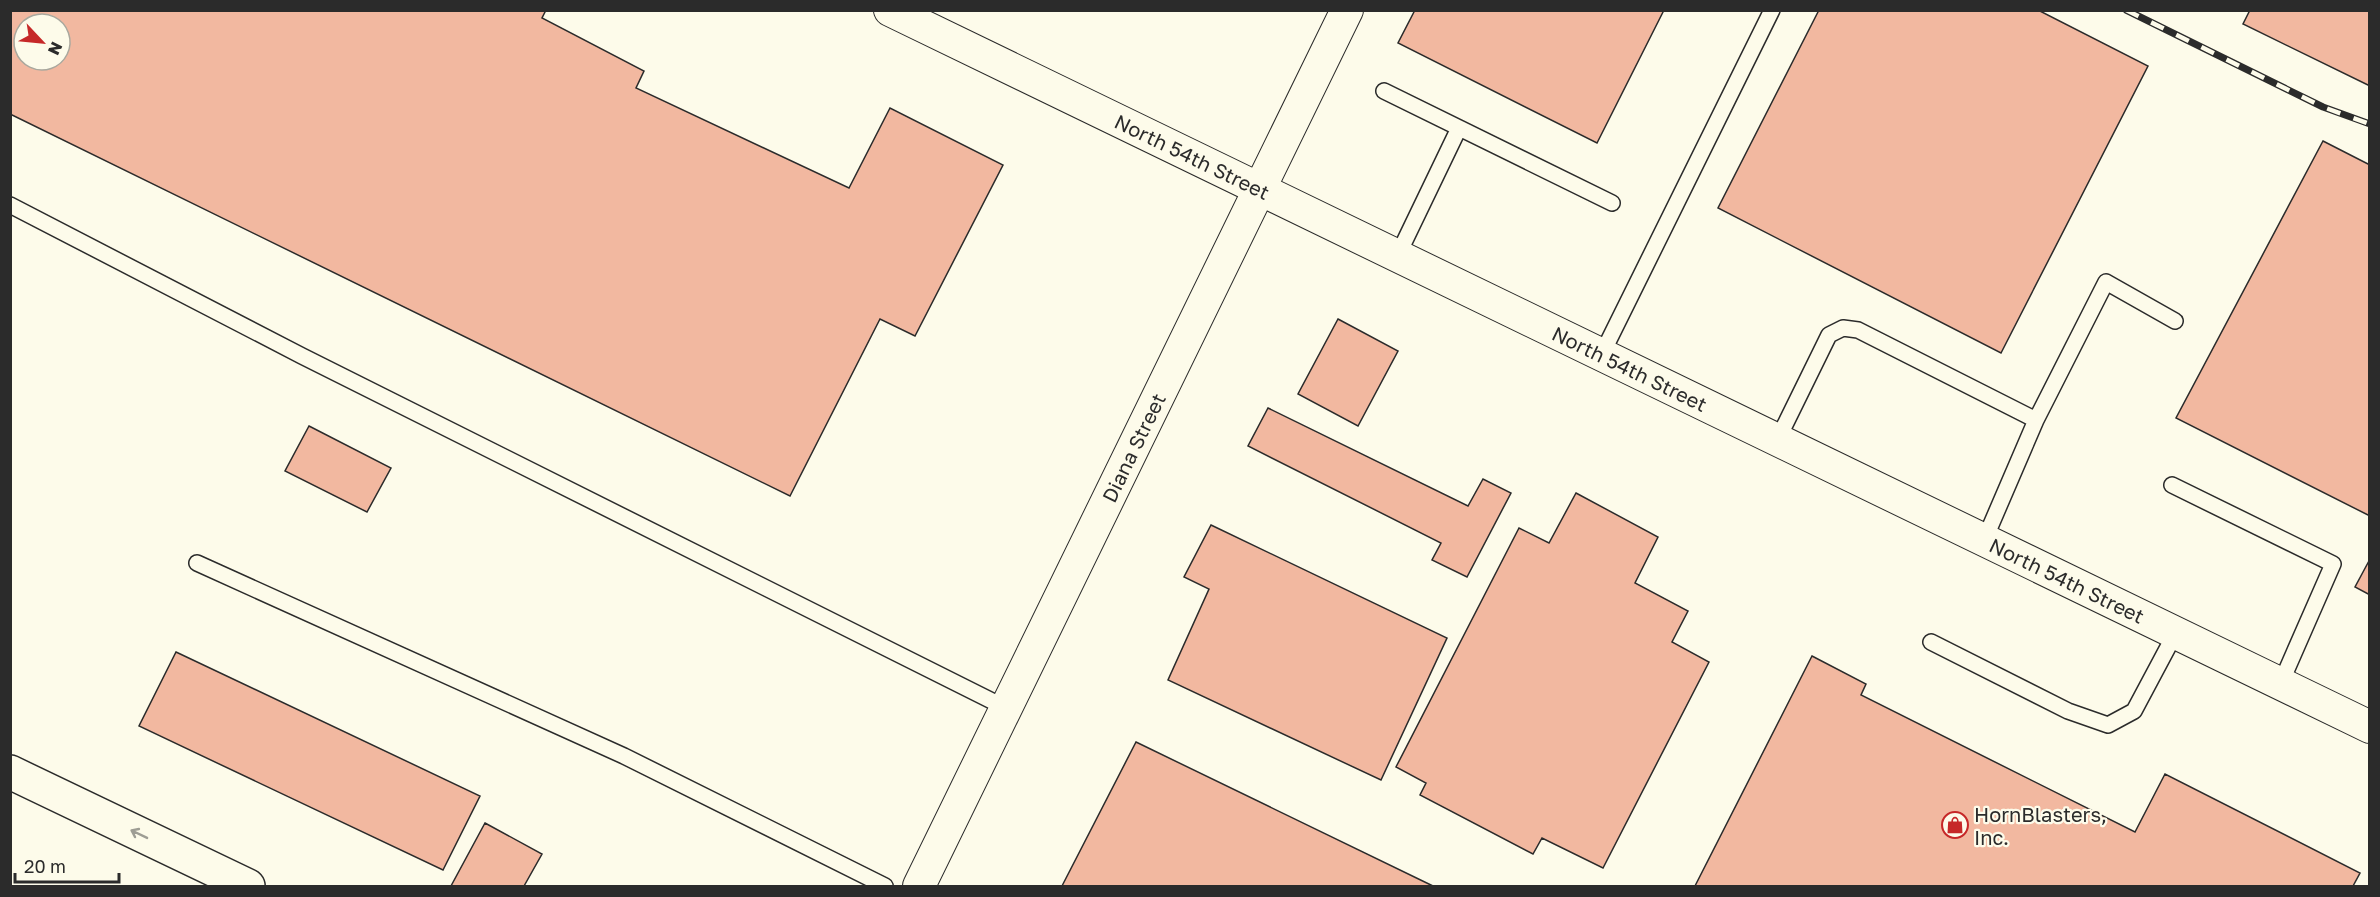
<svg xmlns="http://www.w3.org/2000/svg" width="2380" height="897" viewBox="0 0 2380 897" font-family="'Golos Text',sans-serif">
	<style>
		.building { fill: #f2b8a0; stroke: #2b2b2b; stroke-width: 1.5; fill-rule: evenodd }
		.lines { fill: none; stroke-linecap: round; stroke-linejoin: round }
		.service-casing { stroke: #2b2b2b; stroke-width: 18 }
		.minor-casing { stroke: #2b2b2b; stroke-width: 34 }
		.primary-casing { stroke: #2b2b2b; stroke-width: 36 }
		.service { stroke: #fdfbea; stroke-width: 15 }
		.minor { stroke: #fdfbea; stroke-width: 32 }
		.primary { stroke: #fdfbea; stroke-width: 33 }
		.rail-casing { stroke: #2b2b2b; stroke-width: 7 }
		.rail { stroke: #fdfbea; stroke-width: 4.5; stroke-dasharray: 14; stroke-linecap: butt }
		.oneway { stroke: #9e9d94 }
		.labels { text-anchor: middle; dominant-baseline: central; stroke-width: 4.5; stroke-linejoin: round; paint-order: stroke }
		.street-label { font-size: 20px; fill: #2b2b2b; stroke: #fdfbea }
		.poi-label { font-size: 20px; fill: #2b2b2b; stroke: #fdfbea; text-anchor: start }
	</style>
	<rect width="100%" height="100%" fill="#fdfbea"/>
	<path class="building" d="M10,10H546L542,18L644,71L636,88L849,188L890,108L1003,165L915,336L880,319L790,496L10,114ZM24,24H60V60H24Z
		M1415,10H1664L1597,143L1398,43Z
		M1819,10H2038L2148,66L2001,353L1718,208Z
		M2250,10H2370V86L2243,24Z
		M2323,141L2370,165V516L2176,418Z
		M1338,319L1398,351L1358,426L1298,394Z
		M1268,408L1468,506L1483,479L1511,493L1467,577L1432,560L1441,543L1248,446Z
		M309,426L391,468L367,512L285,471Z
		M1576,493L1658,537L1635,583L1688,611L1672,642L1709,662L1603,868L1542,838L1533,854L1420,795L1426,783L1396,767L1519,528L1549,543Z
		M1211,525L1447,638L1381,780L1168,680L1209,589L1184,577Z
		M2370,559V595L2355,587Z
		M176,652L480,796L443,870L139,726Z
		M1812,656L1866,684L1861,695L2135,832L2165,774L2360,873L2353,886H1695Z
		M1136,742L1433,886H1062Z
		M485,823L542,854L524,886H451Z"/>
	<g class="lines">
		<defs>
			<path id="service" d="M1384,91L1612,203
				M10,205L302,356L1006,708
				M1397,257L1459,128
				M1601,356L1772,10
				M2036,420L2106,282L2175,321
				M1777,441L1829,335L1843,328L1858,330L2036,420L1984,541
				M2172,485L2333,564L2280,685
				M197,563L624,756L885,886
				M1931,642L2068,711L2108,725L2134,711L2175,634"/>
			<g id="minor">
				<path id="s1" d="M890,10L2370,727"/>
				<path id="s2" d="M919,886L1347,10"/>
			</g>
			<path id="primary" d="M10,772L248,886"/>
		</defs>
		<use href="#service" class="service-casing"/>
		<use href="#minor" class="minor-casing"/>
		<use href="#primary" class="primary-casing"/>
		<use href="#service" class="service"/>
		<use href="#minor" class="minor"/>
		<use href="#primary" class="primary"/>
		<defs>
			<path id="rail" d="M2126,10L2323,107L2370,124"/>
		</defs>
		<use href="#rail" class="rail-casing"/>
		<use href="#rail" class="rail"/>
	</g>
	<defs><path id="oneway-shaft" d="M-6 0H5M1.5-3L5.5 0L1.5 3" fill="none" stroke-width="1.6" stroke-linecap="round" stroke-linejoin="round" transform="scale(1.5)"/></defs>
	<use class="oneway" href="#oneway-shaft" transform="translate(139 834) rotate(-154)"/>
	<defs>
		<symbol id="shop-ring" viewBox="-11 -11 22 22"><circle r="9.5" fill="#fdfbea" stroke="#c62828" stroke-width="1.5"/><path d="M-5-2.5h2.3a2.7 3.5 0 0 1 5.4 0H5L5.5 6h-11ZM-1.5-2.5h3a1.5 2.3 0 0 0-3 0Z" fill="#c62828"/></symbol>
	</defs>
	<g fill-rule="evenodd">
		<use href="#shop-ring" x="1940" y="810" width="30" height="30"/>
	</g>
	<g class="labels">
		<g class="street-label">
			<text stroke="none"><textPath href="#s1" startOffset="336">North 54th Street</textPath></text>
			<text stroke="none"><textPath href="#s1" startOffset="822">North 54th Street</textPath></text>
			<text stroke="none"><textPath href="#s2" startOffset="488">Diana Street</textPath></text>
			<text stroke="none"><textPath href="#s1" startOffset="1308">North 54th Street</textPath></text>
		</g>
		<g class="poi-label">
			<text x="1974" y="814">HornBlasters,<tspan x="1974" dy="23">Inc.</tspan></text>
		</g>
	</g>
	<rect width="2380" height="897" fill="none" stroke="#2b2b2b" stroke-width="24"/>
	<g transform="translate(42 42) rotate(116)"><circle r="28" fill="#fdfbea" stroke="#a9a89e" stroke-width="1.5"/>
	<path d="M0-4.5L10 22L0 15L-10 22Z" fill="#c62828"/>
	<text y="-9" font-size="16" font-weight="bold" text-anchor="middle" fill="#2b2b2b">N</text>
	</g>
	<path d="M15 873v9h104v-9" fill="none" stroke="#2b2b2b" stroke-width="3"/>
	<text x="24" y="873" font-size="18" fill="#2b2b2b" stroke="#fdfbea" stroke-width="4.5" paint-order="stroke">20 m</text>
</svg>
